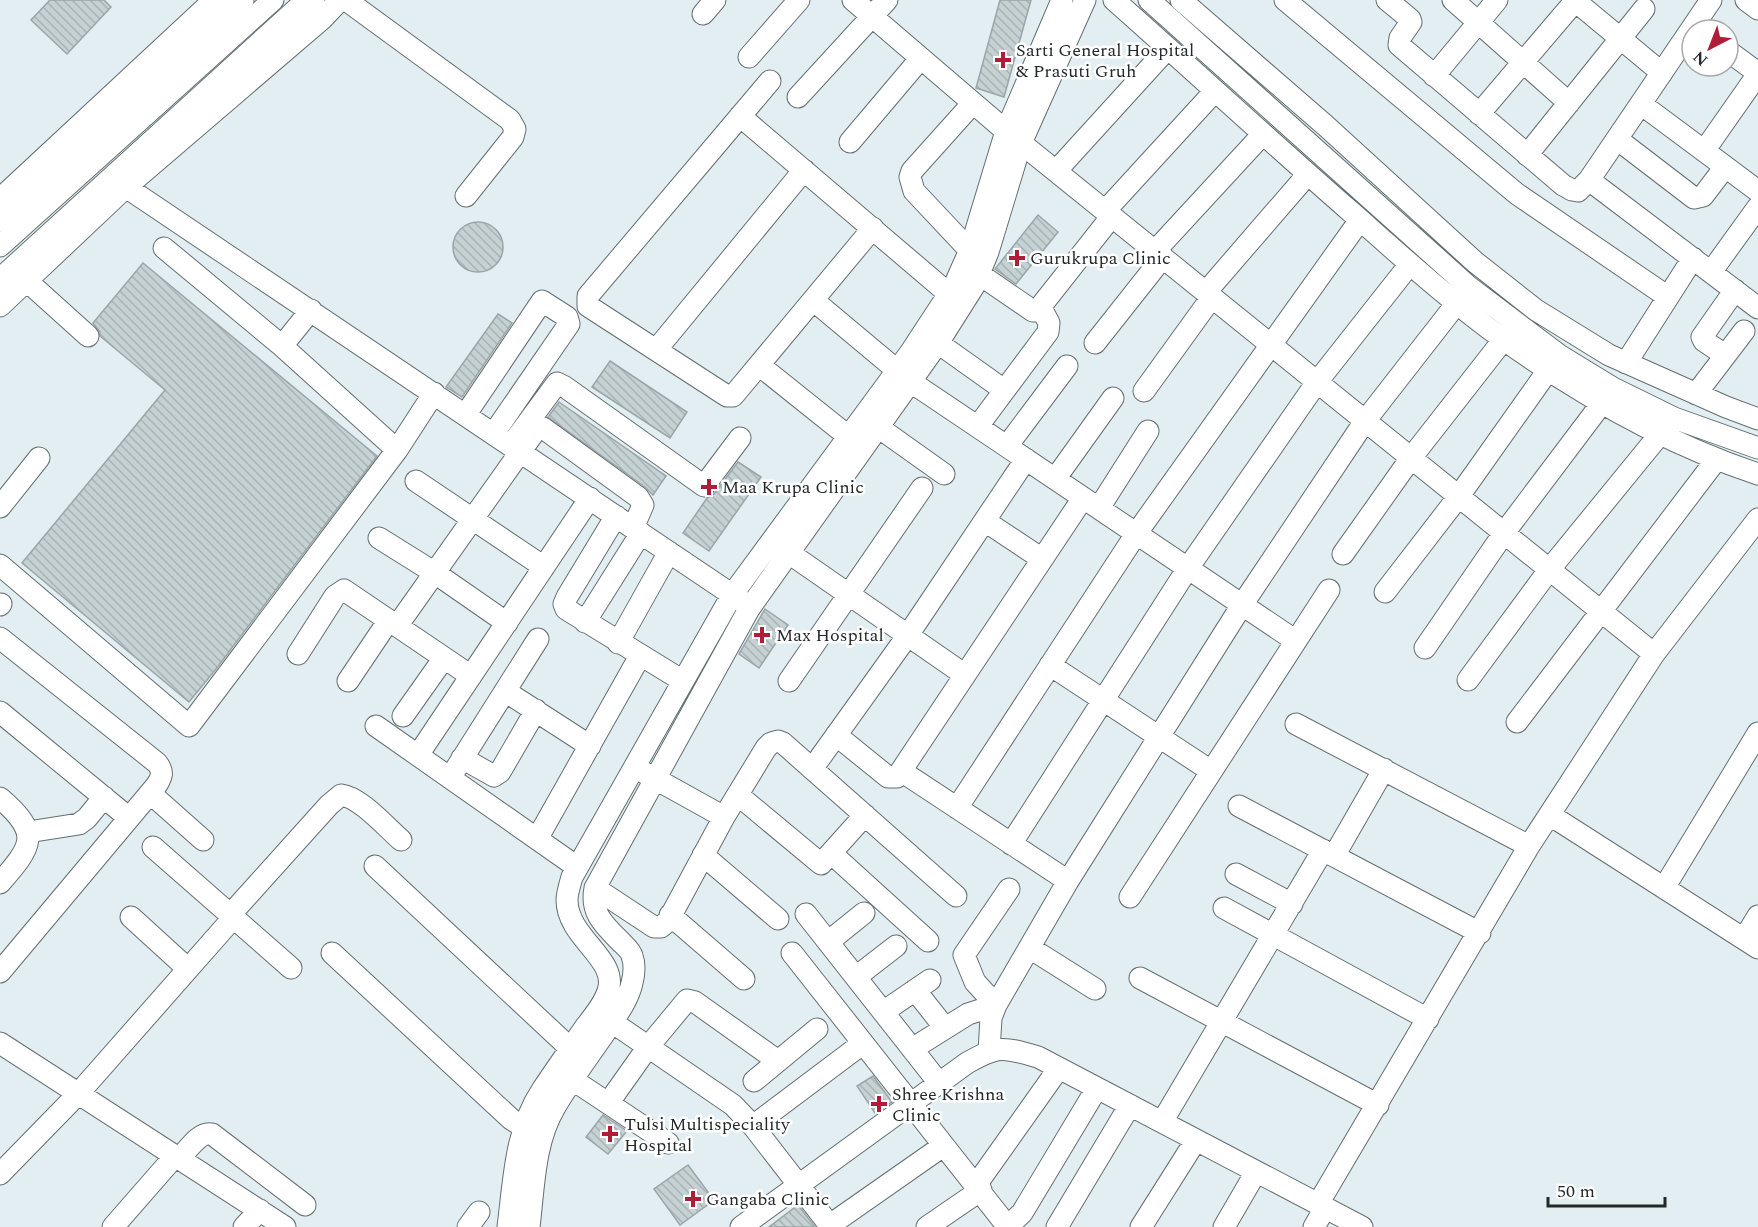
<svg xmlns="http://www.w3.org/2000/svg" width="1758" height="1227" viewBox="0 0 1758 1227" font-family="Spectral,serif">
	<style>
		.building { fill: url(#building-back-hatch); stroke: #9aa5a8; stroke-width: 1.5 }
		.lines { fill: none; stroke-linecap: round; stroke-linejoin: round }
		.minor-casing { stroke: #646f71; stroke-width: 23 }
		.major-casing { stroke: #646f71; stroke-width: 29 }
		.minor { stroke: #fff; stroke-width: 21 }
		.major { stroke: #fff; stroke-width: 27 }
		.poi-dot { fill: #b11d39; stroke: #fff; stroke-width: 2 }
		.labels { text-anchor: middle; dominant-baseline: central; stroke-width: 5; stroke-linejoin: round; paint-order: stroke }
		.poi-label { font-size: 18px; fill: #232829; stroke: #fff; text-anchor: start }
	</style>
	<defs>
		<pattern id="building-back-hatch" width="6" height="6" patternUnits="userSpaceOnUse" patternTransform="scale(1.5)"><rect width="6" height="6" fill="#c5d1d3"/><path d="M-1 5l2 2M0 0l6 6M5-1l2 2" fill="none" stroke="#a9b3b5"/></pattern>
	</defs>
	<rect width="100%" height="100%" fill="#e2eef1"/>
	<path class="building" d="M50,0H104L111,7L67,54L31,20Z
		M1000,0H1031L1004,97L976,88Z
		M1038,215L1058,232L1016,284L995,269Z
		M453 247a25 25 0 1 1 50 0a25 25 0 1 1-50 0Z
		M143,263L377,456L216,669L189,702L22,563L165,390L100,336V332L93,323Z
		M498,314L512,323L462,397L446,387Z
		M610,361L687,412L670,438L592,387Z
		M559,402L666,476L653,495L645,487L548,417Z
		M738,462L761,477L709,551L683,533L707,498L714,494Z
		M765,609L788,625L759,668L739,654Z
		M873,1076L892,1102L875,1113L857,1086Z
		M603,1115L627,1131L608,1154L586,1137Z
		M688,1165L714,1200L680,1225L654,1189Z
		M798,1205L815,1227H769Z"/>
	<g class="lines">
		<defs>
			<path id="minor" d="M346,0L510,120L515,129L513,137L466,196
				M853,0L1006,131L1654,654
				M1114,0C1193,70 1271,142 1350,211C1400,255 1449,300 1503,339C1581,395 1667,444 1758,474
				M1149,0L1469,287L1559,355L1613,388L1674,418L1758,448
				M1181,0L1326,126L1475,262L1536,310L1609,355L1726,407L1758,419
				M1285,0L1517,194L1668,297
				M1387,0L1410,19L1411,22L1400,38L1399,45L1563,185L1572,190L1578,191L1589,180L1711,0
				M1453,0L1569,103
				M1574,0L1662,73
				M1746,0L1758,9
				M703,14L715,0
				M1728,51L1758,73
				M749,57L799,0
				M1434,76L1497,0
				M770,81L588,296V306L727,396H733L873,228
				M798,97L887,0
				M973,103L912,171L910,177L914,191L976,257
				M1641,104L1758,191
				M1479,114L1576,0
				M740,116L949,294
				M1617,139L1694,198L1703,196L1725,167
				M850,142L921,58
				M1704,151L1758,74
				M1527,155L1644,9
				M1056,171L1168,48
				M114,179L743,602
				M1589,180L1758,308
				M0,199L214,0
				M1105,211L1215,91
				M0,246L273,0
				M164,248L282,346L397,450
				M1155,251L1263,134
				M1711,272L1758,207
				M979,274L1033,311H1037L1112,216
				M27,281L88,336
				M1206,292L1308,174
				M813,300L911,382L1296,641
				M0,306L126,187L322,19L340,0
				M938,343L1004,390
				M1095,343L1163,257
				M282,346L311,310
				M656,350L804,170
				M1725,355L1704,341L1702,337L1735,290
				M1626,363L1693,258
				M759,365L849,437
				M1144,391L1212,297
				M1696,394L1744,331
				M466,414L542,301L567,317L569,324L494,433
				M978,426L1048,332L1049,323L1041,308
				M878,427L944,474
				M515,440L557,383L565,387L704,486L740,438
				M1007,446L1067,366
				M1055,479L1113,398
				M416,481L544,567
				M0,507L39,458
				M1099,508L1148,431
				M616,516L567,597L564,604L566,609L683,681
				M985,521L1042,559
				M379,538L435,573L507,623
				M789,553L965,675
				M1343,554L1411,458L1504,339
				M0,565L189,726L397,450L434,393
				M1385,592L1459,496L1549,369
				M0,605L1,604
				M585,622L641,533
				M397,626L535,431L543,428L638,497L643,505L633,528
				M0,638L157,763C164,772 162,777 156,786L0,972
				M618,643L669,552
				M1425,648L1504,533L1602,403
				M298,654L335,596L344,590L471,676
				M1050,665L1211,771
				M1468,680L1549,570L1660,434
				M348,681L389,620
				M789,681L922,488
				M505,691L590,746
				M0,712L129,818
				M403,716L444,658
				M1517,722L1716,460
				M1296,724L1529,846
				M376,726L577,867
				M836,735L888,777H897L1083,498
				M418,755L590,498
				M462,758L494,776L500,772L536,710
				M812,769L908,635L1026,459
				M901,771L1068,881
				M643,772L724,817
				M450,778L538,639
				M150,793L203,840
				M738,795L821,864L865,815
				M0,798C42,834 32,846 0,883
				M1239,806L1480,933
				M957,808L1136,534L1360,220
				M1550,815L1758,948
				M28,832L79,824L87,818L104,797
				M537,839L640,656
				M1011,844L1188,568L1317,382L1410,264
				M153,847L291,968
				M831,853L928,941
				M703,855L778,919
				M1334,856L1384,769
				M375,866L571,1049L582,1056
				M1236,874L1292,904
				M595,888L654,927H661L668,921L724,817L766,748L771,743L778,741L783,743L956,896
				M1664,888L1758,733
				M1130,897L1329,590
				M1224,908L1428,1019
				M806,914L939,1083
				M230,915L329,805L341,795C360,797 386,827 401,840
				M670,915L744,979
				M131,917L188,969
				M1744,939L1758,916
				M828,942L864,913
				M1030,948L1095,989
				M332,953L511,1119L522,1126L537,1129
				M792,953L1008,1227
				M856,977L896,946
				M1140,978L1378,1105
				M915,990L945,1028
				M883,1012L930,980
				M612,1022L733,1105L753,1126L831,1227
				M0,1043L285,1227
				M912,1049L968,1014L996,1005L975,982L964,955L1009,889
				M989,1051L991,1018L996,1005L1068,881L1242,605L1365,421L1457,303
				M573,1080L668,1143
				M754,1081L817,1029
				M609,1102L648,1047L687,1000L695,1002L778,1061
				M1162,1122L1323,850
				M753,1126L862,1044
				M179,1159C188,1150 199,1131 212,1134L305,1205
				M0,1174L78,1094L233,918
				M976,1185L1059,1068
				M1318,1204L1529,846L1654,654L1758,519
				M830,1225L943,1146
				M113,1227L175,1156
				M244,1227L260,1210
				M468,1227L479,1212
				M508,1227C514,1180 515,1131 542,1090C556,1069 571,1048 586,1026C594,1016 604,1004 608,991C619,959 567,938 567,900C567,893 570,884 572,877L732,595L910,353L954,286L970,250L1006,131L1062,0
				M529,1227C534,1187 534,1142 555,1107C570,1081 589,1056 606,1031C616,1016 628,1001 632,983C634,975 635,964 632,956C631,951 625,946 621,942C604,925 590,913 595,888L749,609L938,343L974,286L988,252L1021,143L1085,0
				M741,1227L967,1063C999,1045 1003,1047 1038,1057L1362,1227
				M927,1227L981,1190
				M1007,1227L1022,1213L1097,1088
				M1057,1227L1130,1105
				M1141,1227L1196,1140
				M1224,1227L1256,1172
				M1314,1227L1325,1208"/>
			<path id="major" d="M0,218L240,0
				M0,283L311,0"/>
		</defs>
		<use href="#minor" class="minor-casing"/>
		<use href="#major" class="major-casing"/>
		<use href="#minor" class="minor"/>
		<use href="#major" class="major"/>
	</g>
	<g class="poi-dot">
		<path d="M1000 51h6v6h6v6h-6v6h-6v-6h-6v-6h6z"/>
		<path d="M1014 249h6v6h6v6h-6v6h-6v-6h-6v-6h6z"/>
		<path d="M706 478h6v6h6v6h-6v6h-6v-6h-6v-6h6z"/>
		<path d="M759 626h6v6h6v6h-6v6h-6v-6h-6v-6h6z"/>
		<path d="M876 1095h6v6h6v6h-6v6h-6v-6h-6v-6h6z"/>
		<path d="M607 1125h6v6h6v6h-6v6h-6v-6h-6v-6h6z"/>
		<path d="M690 1190h6v6h6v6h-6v6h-6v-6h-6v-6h6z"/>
	</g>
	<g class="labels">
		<g class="poi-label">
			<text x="1016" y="50">Sarti General Hospital<tspan x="1016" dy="21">&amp; Prasuti Gruh</tspan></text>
			<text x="1030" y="258">Gurukrupa Clinic</text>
			<text x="722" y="487">Maa Krupa Clinic</text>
			<text x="776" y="635">Max Hospital</text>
			<text x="892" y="1094">Shree Krishna<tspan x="892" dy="21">Clinic</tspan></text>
			<text x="624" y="1124">Tulsi Multispeciality<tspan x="624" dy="21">Hospital</tspan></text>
			<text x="706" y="1199">Gangaba Clinic</text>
		</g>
	</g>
	<g transform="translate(1710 48) rotate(222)"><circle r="28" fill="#ffffff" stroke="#a7a9a9" stroke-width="1.5"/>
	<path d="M0-4.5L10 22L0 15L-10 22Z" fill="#b11d39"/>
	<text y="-9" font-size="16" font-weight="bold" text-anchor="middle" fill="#232829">N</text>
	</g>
	<path d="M1548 1197v9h117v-9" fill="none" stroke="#232829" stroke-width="3"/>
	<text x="1557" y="1197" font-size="18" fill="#232829" stroke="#ffffff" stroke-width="4.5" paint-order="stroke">50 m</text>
</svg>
